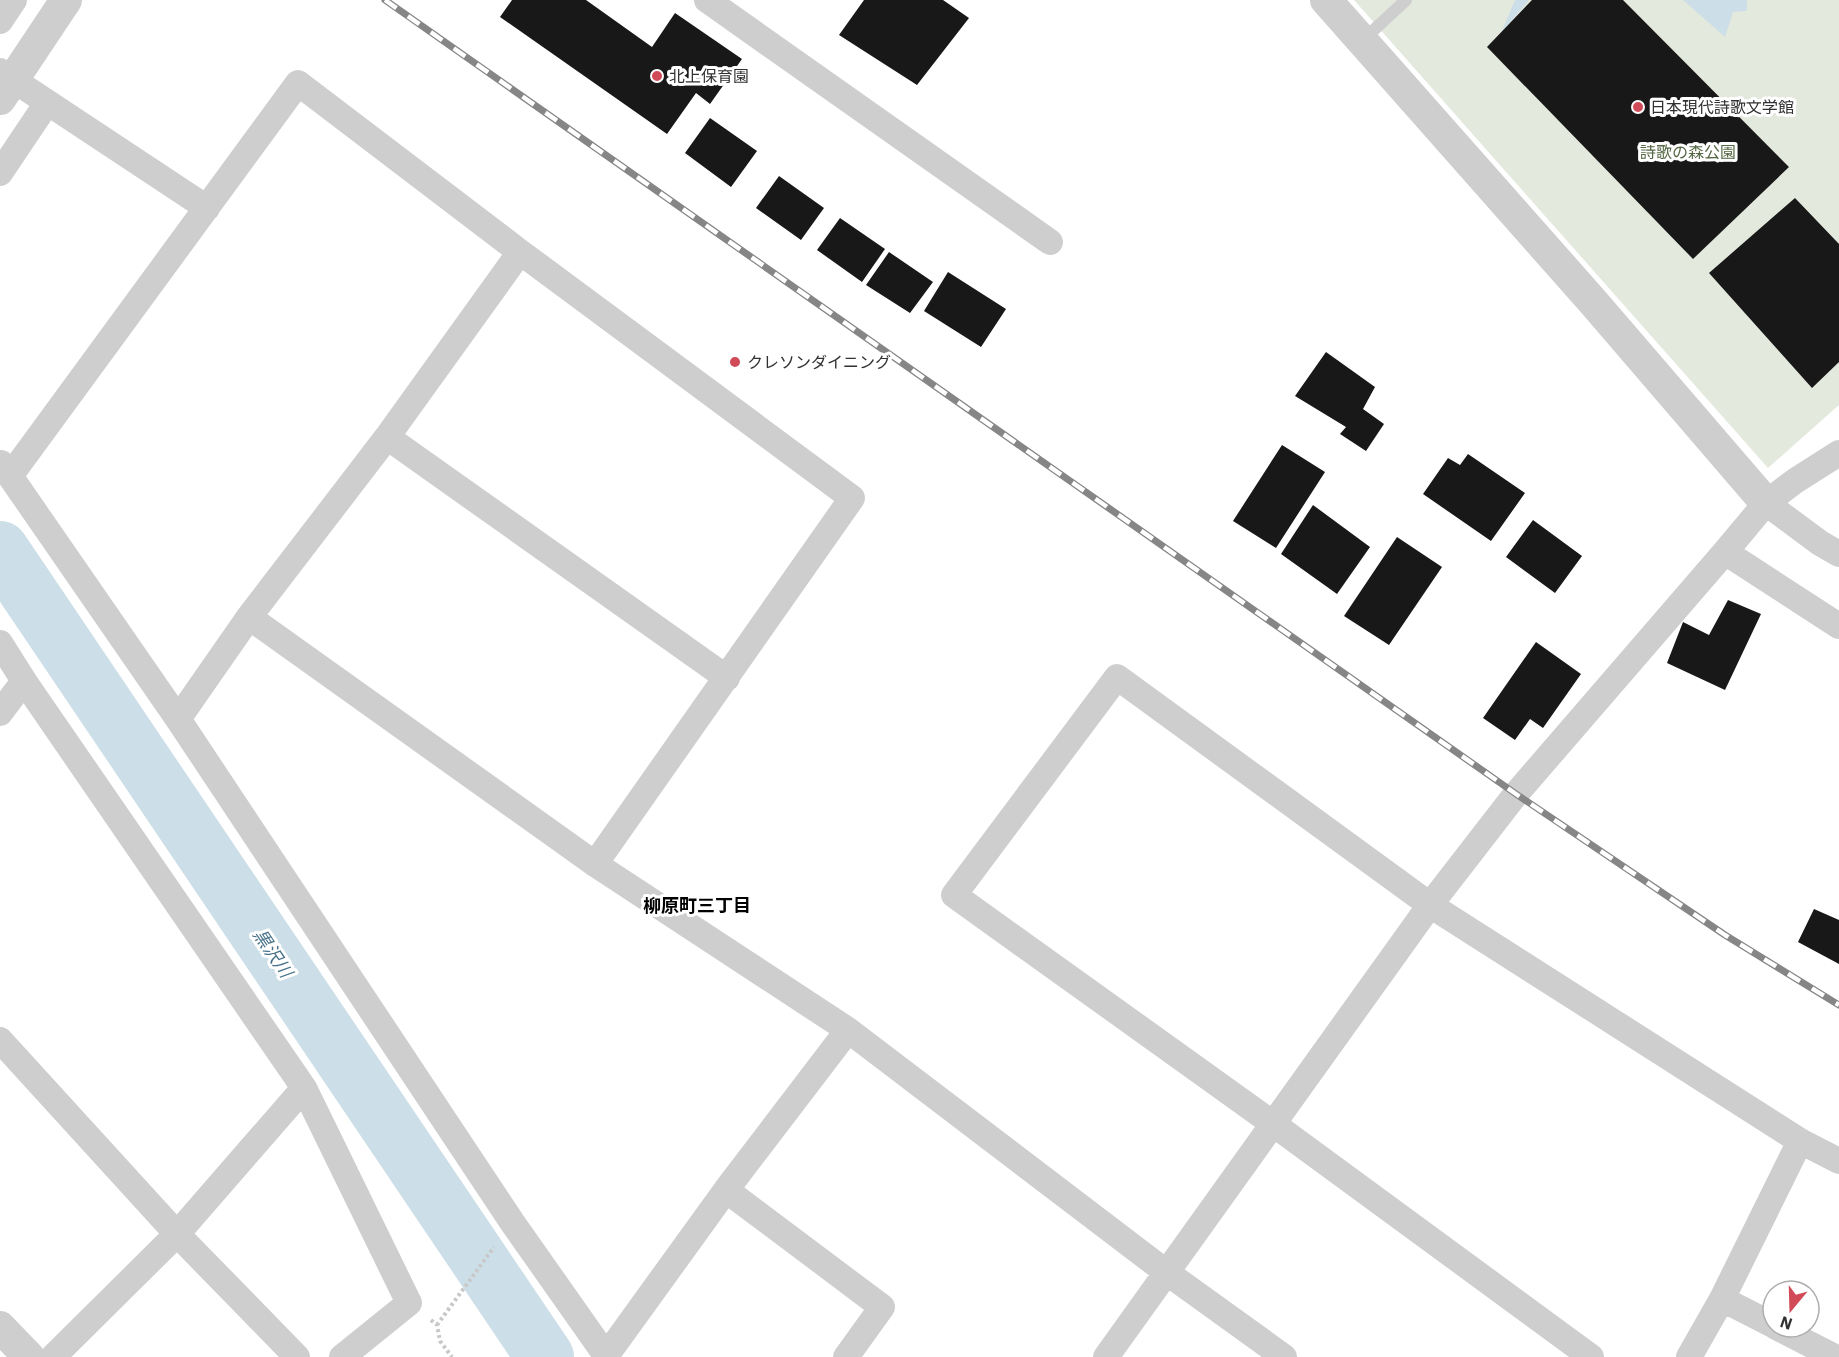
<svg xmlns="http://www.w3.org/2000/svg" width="1839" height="1357" viewBox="0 0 1839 1357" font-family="'IBM Plex Sans','Noto Sans JP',sans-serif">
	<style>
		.green { fill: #e4e9de }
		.water { fill: #ccdee7 }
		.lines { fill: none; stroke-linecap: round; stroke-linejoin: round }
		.river { stroke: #ccdee7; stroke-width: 58 }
		.building { fill: #181818 }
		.path { stroke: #c8c8c8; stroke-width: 4; stroke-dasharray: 3 3; stroke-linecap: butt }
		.service { stroke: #cecece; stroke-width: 12 }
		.minor { stroke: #cecece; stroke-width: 26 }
		.tertiary { stroke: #cecece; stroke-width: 32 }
		.rail-casing { stroke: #868686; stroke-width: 7 }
		.rail { stroke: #fff; stroke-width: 4.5; stroke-dasharray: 14; stroke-linecap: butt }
		.poi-dot { fill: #d04a57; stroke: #fff; stroke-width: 2 }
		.labels { text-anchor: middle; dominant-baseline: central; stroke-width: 6; stroke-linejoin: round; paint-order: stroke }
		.poi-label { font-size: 16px; fill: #313131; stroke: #fff; text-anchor: start }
		.park-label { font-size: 16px; fill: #556743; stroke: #fff }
		.neighbourhood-label { font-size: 18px; font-weight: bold; fill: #000; stroke: #fff }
		.water-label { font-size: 18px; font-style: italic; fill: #487289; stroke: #fff }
	</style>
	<rect width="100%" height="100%" fill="#fff"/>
	<path class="green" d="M1354,0H1839V405L1768,468Z"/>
	<path class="water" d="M1515,0H1529L1501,33Z
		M1683,0H1747V11L1733,12L1725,37Z"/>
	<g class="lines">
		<path class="river" d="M0,550L545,1357"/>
	</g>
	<path class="building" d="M512,0H586L652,47L675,13L742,59L710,104L696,93L667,134L500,17Z
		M864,0H943L969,18L917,85L839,35Z
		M1532,0H1623L1789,167L1693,259L1487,47Z
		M710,118L757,151L731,187L685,153Z
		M779,176L824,208L801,240L756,208Z
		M1795,198L1839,244V362L1812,388L1709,273Z
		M840,218L885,249L862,282L817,250Z
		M889,252L933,282L910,313L866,285Z
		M948,272L1006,309L981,347L924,311Z
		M1326,352L1375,387L1363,409L1384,424L1366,451L1340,434L1346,427L1295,396Z
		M1282,445L1325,472L1276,548L1233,521Z
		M1468,454L1525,493L1491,541L1423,494L1448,458L1460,465Z
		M1313,505L1370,547L1337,594L1281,554Z
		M1533,520L1582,556L1555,593L1506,557Z
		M1397,537L1442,567L1389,645L1344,616Z
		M1728,600L1761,614L1725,690L1667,663L1683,622L1709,635Z
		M1536,642L1581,674L1543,728L1530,719L1515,740L1483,718Z
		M1814,909L1839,920V964L1798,942Z"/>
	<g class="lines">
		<path class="path" d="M431,1320L437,1325L440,1341L452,1357
			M437,1325L494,1247"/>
		<path class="service" d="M1363,40L1406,0"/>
		<path class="minor" d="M707,0L1050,242
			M0,21L14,0
			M0,71L207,208
			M0,173L47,103
			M387,437L727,678
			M1,463L178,719L512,1222L607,1357
			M10,476L298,83L520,252L852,498L595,864
			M1766,503L1820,543L1839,554
			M1725,552L1839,626
			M249,617L595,864L848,1030L1166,1272L1284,1357
			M0,643L24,681L304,1088L409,1303L342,1357
			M0,713L24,681
			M178,719L249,617L387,437L520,252
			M0,1040L177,1234L297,1357
			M726,1190L882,1307L846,1357
			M1722,1299L1773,1325
			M1776,1327L1835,1357
			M606,1356L726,1190L848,1030
			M53,1357L177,1234L304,1088
			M1106,1357L1430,905L1516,794L1725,552L1766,503L1795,481L1839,453
			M1591,1357L1272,1123L954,895L1117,677L1430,905L1800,1141L1839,1161
			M1689,1357L1722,1299L1800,1141"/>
		<path class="tertiary" d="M1326,0L1594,303L1766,503
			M0,99L66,0
			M0,1327L29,1357"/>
		<defs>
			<path id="rail" d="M385,0L1516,794L1725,935L1839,1005"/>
		</defs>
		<use href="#rail" class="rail-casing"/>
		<use href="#rail" class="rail"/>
	</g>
	<g class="poi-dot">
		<circle cx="657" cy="76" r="6"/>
		<circle cx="1638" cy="107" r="6"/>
		<circle cx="735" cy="362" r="6"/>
	</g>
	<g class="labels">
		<g class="poi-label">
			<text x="669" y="76">北上保育園</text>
			<text x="1650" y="107">日本現代詩歌文学館</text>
			<text x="747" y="362">クレソンダイニング</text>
		</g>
		<g class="park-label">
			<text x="1688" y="152">詩歌の森公園</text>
		</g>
		<g class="neighbourhood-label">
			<text x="697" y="905">柳原町三丁目</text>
		</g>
		<g class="water-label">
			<text transform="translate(273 953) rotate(56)">黒沢川</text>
		</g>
	</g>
	<g transform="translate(1791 1309) rotate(199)"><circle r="28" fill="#ffffff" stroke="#adadad" stroke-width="1.5"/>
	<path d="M0-4.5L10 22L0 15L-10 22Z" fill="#d04a57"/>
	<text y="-9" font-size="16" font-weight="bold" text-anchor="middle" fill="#313131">N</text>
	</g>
</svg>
